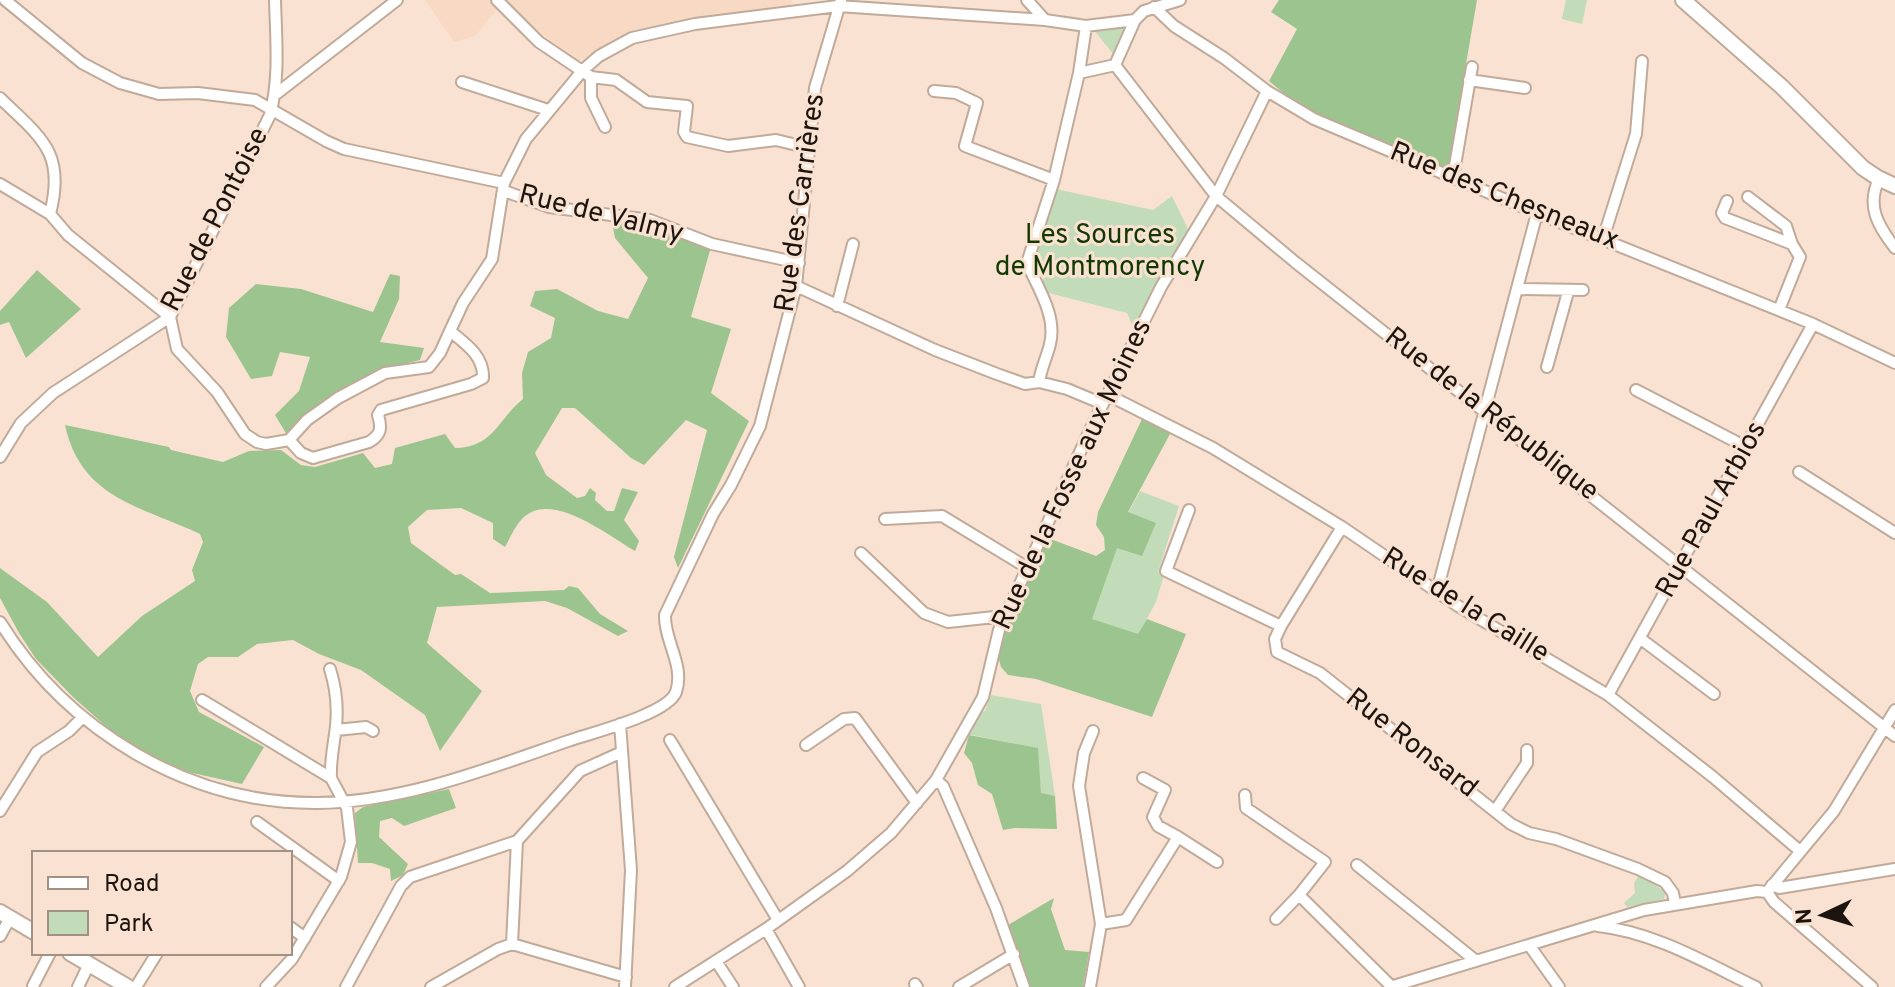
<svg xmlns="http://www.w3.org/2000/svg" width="1895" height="987" viewBox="0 0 1895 987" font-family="Overpass,sans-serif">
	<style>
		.built { fill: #f8d9c3 }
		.green { fill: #c2dcb9 }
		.forest { fill: #9cc48f }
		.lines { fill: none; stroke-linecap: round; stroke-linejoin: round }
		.street-casing { stroke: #c0aa9a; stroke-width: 14 }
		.secondary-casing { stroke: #c0aa9a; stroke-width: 18 }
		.street { stroke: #fff; stroke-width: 10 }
		.secondary { stroke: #fff; stroke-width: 14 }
		.labels { text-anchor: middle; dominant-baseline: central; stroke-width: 6; stroke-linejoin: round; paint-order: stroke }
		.street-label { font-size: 28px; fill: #1c140e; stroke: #fae2d2 }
		.park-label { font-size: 28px; fill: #133801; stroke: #fae2d2 }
	</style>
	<rect width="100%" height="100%" fill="#fae2d2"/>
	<path class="built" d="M425,0H792L789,13L767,16L764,9L660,25L632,32L585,60H575L503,3L475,36L454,42Z"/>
	<path class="green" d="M1566,0H1587L1582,24L1562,19Z
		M1127,25L1114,55L1093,29Z
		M1056,189L1153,210L1172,196L1188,229L1133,327L1127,313L1041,291L1045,269L1030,264L1047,208Z
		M1140,491L1179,506L1158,572L1164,575L1156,602L1138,635L1091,619L1117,547L1155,523L1128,513Z
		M991,695L1041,704L1055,796L1041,794L1037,748L967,734L981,712L985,711Z
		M1639,875L1666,892L1664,899L1627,907L1624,903L1635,893L1634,883Z"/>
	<path class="forest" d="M1279,0H1477L1448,169L1315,113L1294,102L1269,81L1297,29L1271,12Z
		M611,217L643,224L711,247L691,317L731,329L711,393L749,421L678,568L674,557L707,430L686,420L644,465L631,458L575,408H562L535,453L546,475L577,498L585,496L590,488L596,493L595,500L607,511H614L622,488L638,492L624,520L639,541L635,551C607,535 550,489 522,519C515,526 510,538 505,547L493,539V523L461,508L427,510L408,527L411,543L455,575L461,574L490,593L564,590L569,586L578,588L600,614L628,631L618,636L567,608L545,601L437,607L427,643L482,691L440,751L425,715L361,670L319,654L293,640L257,644L238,657H208L198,664L190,691L199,712L264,747L242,784L188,772L159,760L118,737L74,698L36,659L19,633L0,598V568L47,602L98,657L142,616L195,581L192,570L203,542L200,534C141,506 81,499 65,425L169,447L171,450L223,462L249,451L281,450L301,465L315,467L363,453L375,468L392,464L395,448L445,434L455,448C494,447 497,420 523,399L522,373L528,352L551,338L555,318L530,306L535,291L557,289L598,311L628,319L648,278L615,238Z
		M37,270L81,309L26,358L9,322L0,325V311Z
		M390,274L400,276L399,299L380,342L424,348L420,360L378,370L318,405L287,435L275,415L299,391L310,357L280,352L272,376L251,379L226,337L229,308L256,284L301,289L373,312Z
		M1142,419L1171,432L1128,512L1156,523L1142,556L1117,548L1092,619L1138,634L1147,619L1186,634L1152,717L1036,679L1008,675L1001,667L998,656L1004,631L1045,537L1096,556L1105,550L1104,537L1096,525L1098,512Z
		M969,735L1038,748L1041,793L1055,796L1057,829L1015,828L1003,830L992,794L978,785L972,763L964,753Z
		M449,789L456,808L404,826L392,818L380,821L379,837L408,864L403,875L391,881L390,869L372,863H358L355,813L363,807Z
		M1054,898L1051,909L1065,950L1089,952L1083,987H1028L1008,925Z"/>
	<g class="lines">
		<defs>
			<path id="street" d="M5,0L82,63L120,83L159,94L198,93L255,100L326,141L344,149L504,183
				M497,0L539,42L591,77L616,80L647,102L687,106L684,132L687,137L728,146L776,140L809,148
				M1027,0L1045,20
				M1154,7L1174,26L1224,58L1267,91L1314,119L1537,213L1813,324L1895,363
				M1115,65L1216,196L1295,262L1895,736
				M1115,65L1135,20L1144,11L1180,0
				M1079,73L1115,65
				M591,77V98L605,127
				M1469,80L1525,88
				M462,82L548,110
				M934,91L956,93L977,103L965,146L1054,180
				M276,94L397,0
				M0,98C41,138 66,152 50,214
				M1453,177L1472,67
				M1879,179C1866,206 1878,226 1895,248
				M0,184L50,214L68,235L170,317
				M504,191L549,207L650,220L712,244L799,263
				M1748,197L1786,226L1792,244
				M1727,201L1722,213L1725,218L1792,244L1800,257L1779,310
				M1603,239L1636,134L1642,61
				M796,286L935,350L997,374L1025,384L1039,382L1067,389L1103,404
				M1517,289L1583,290
				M837,306L853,244
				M170,317L177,349L217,392L245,434L257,442L266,444L289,440L301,453L313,458L369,442C381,435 382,428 378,415L381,410L471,384L483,378C484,356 466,344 450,331L440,353L429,367L385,373L338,398L307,420L289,440
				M450,331L463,303L492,259L504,183L526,139L583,70L599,56L632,38L695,24L838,6L1045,20L1086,26L1135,20
				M1547,367L1568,292
				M1039,382C1041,368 1047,357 1050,344C1057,316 1038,288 1027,263L1054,180L1079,73L1086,26
				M1636,390L1746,447
				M1108,395L1213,448L1342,527L1458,606L1608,695L1713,777L1800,851
				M0,457L21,423L53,393L170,317L270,115C280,77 276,39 275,0
				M1799,472L1895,533
				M1189,510L1166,571L1281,626
				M885,519L942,516L1026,567
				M1342,527L1281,626L1275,639L1277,652L1320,673L1511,824L1529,833L1556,839L1638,869L1665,882L1673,893L1675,904
				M861,553L924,613L948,622L1004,616
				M1437,591L1537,213
				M0,622C67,730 188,804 317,803C404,802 487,769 568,741C591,733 668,714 676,692C685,665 664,641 665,615L713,514L731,485L760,426L796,286L815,88L841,0
				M1641,639L1714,694
				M330,669C336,688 338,706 336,726C334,744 330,760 331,778
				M1608,695L1813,324
				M202,700L331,778L347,808L351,842L341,877L292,959L266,987
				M620,724L631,870L625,987
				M336,730L366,727L373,731
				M670,740L778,920
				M806,745L844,719L855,718L917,803
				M936,780L943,786L996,908L1024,987
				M1245,795L1246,808L1325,862L1299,895
				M0,811L37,752L69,731L82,718
				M1495,811L1527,763V750
				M257,822L339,881
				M1178,837L1217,862
				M1357,865L1476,961
				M1772,885L1779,888L1895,869
				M1767,892L1834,811L1895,710
				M1767,892L1774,902L1872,987
				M1276,919L1299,895L1392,987
				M1101,924L1126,920L1178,837L1158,826L1153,817L1165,790L1143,778
				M1598,926C1654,932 1706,963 1756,987
				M290,927L305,938
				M766,929L799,987
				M0,936L10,918
				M512,944L626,977
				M1529,945L1559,987
				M716,961L733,987
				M915,984L917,987
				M33,986L50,953
				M78,987L89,964
				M136,987L157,953
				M346,987L401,886L410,877L517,841L580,771L622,752
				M431,987L498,949L512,944L517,841
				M675,987L766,929L847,871L891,833L936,780L983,697L999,630L1091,428L1161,287L1216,196L1267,91
				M959,987L1014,954
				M1090,987L1101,924L1079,786L1084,753L1093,731
				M1390,987L1644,910L1757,891L1767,892"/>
			<path id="secondary" d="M1683,0L1782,87L1863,168L1878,178L1895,186
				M0,912L34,932
				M70,953L128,987"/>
		</defs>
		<use href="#street" class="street-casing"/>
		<use href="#secondary" class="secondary-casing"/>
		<use href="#street" class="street"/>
		<use href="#secondary" class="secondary"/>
	</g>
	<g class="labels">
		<g class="street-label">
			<text transform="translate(1504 197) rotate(22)">Rue des Chesneaux</text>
			<text transform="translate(801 203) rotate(-82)">Rue des Carrières</text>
			<text transform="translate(601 215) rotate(14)">Rue de Valmy</text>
			<text transform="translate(216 220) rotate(-63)">Rue de Pontoise</text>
			<text transform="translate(1491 415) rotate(38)">Rue de la République</text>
			<text transform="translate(1073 475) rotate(-65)">Rue de la Fosse aux Moines</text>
			<text transform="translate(1712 510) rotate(-61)">Rue Paul Arbios</text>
			<text transform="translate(1465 606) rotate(32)">Rue de la Caille</text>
			<text transform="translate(1411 744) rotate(38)">Rue Ronsard</text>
		</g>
		<g class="park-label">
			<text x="1100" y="236">Les Sources<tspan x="1100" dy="32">de Montmorency</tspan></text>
		</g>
	</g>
	<rect x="32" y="851" width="260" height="104" fill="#fae2d2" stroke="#a19084" stroke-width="2"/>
	<rect x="48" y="877" width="40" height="12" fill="#ffffff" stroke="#a19084" stroke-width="2"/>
	<text x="104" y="891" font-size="24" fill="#1c140e">Road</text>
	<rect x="48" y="911" width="40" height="24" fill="#c2dcb9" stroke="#a19084" stroke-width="2"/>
	<text x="104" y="931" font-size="24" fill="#1c140e">Park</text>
	<g transform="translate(1823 915) rotate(266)" stroke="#fae2d2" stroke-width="6" paint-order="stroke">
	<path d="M0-6L14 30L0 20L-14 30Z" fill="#1c140e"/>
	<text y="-12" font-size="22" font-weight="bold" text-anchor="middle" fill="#1c140e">N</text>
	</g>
</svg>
